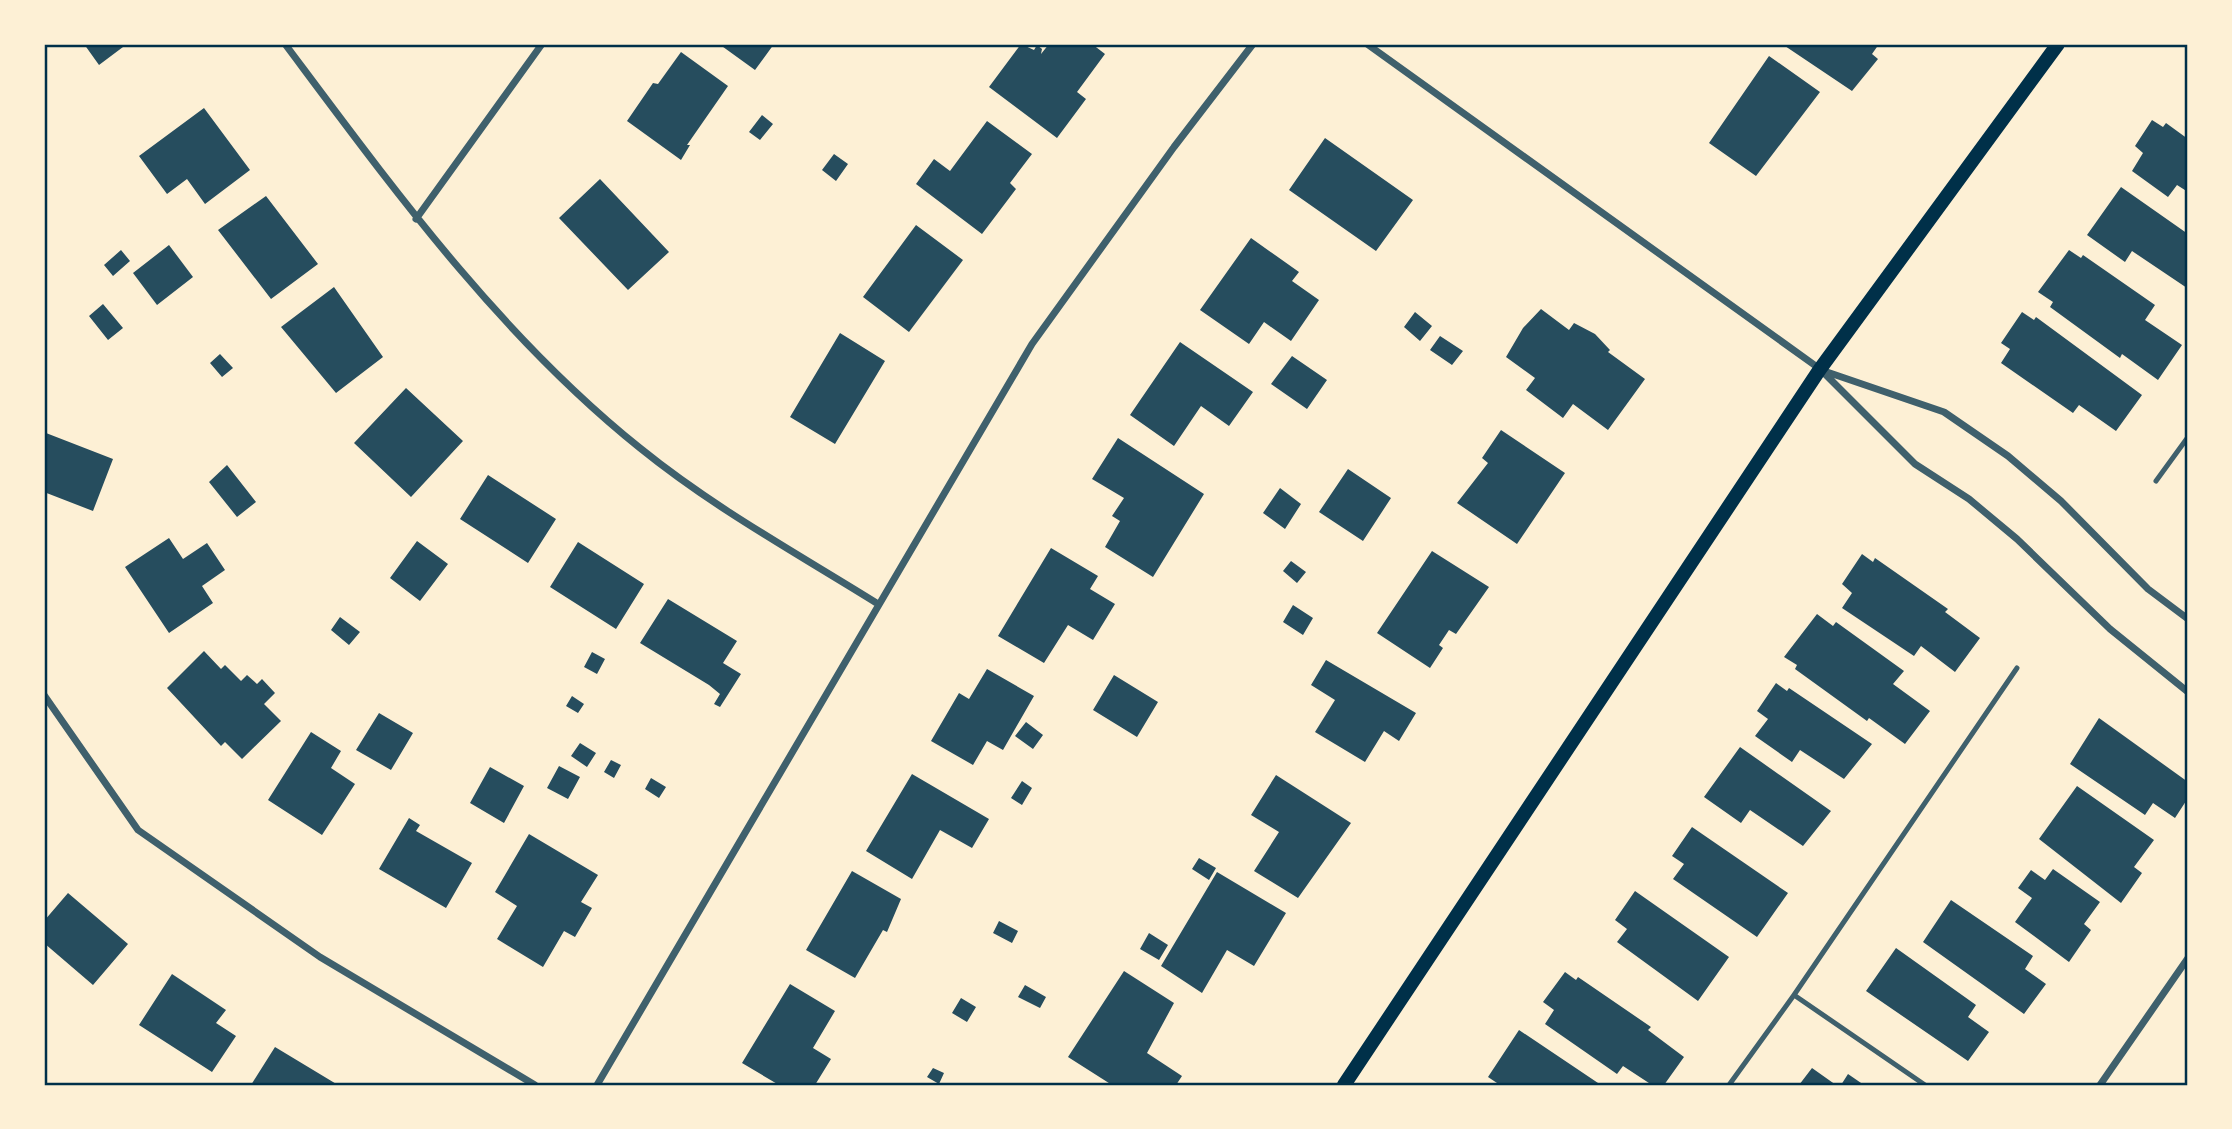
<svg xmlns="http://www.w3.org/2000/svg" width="2232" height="1129" viewBox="0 0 2232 1129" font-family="'Fira Sans',sans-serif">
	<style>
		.building { fill: #264d5e }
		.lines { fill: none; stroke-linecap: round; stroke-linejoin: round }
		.service { stroke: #3f606c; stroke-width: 5 }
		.minor { stroke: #3f606c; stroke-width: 7 }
		.secondary { stroke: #003049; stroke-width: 14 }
		.neatline { fill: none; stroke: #003049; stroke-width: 2.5 }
	</style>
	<rect width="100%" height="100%" fill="#fdf0d5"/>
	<path class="building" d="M84,44H127L99,65Z
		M719,44H774L755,70Z
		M1021,44L1034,50L1037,45L1042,49L1041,54L1049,44H1092L1105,54L1077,92L1086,99L1057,138L989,87Z
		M1782,44H1879L1872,54L1878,59L1852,91Z
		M681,52L728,86L687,145H690L681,160L627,121L653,83L658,84Z
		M1769,56L1820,92L1756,176L1709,143Z
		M204,108L250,170L205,204L187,179L167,194L139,156Z
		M762,115L773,124L760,140L749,132Z
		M2152,120L2163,127L2166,123L2188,139V192L2177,185L2168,197L2132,171L2143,153L2135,146Z
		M987,121L1032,154L1010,183L1016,189L982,234L916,184L934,159L950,171Z
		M1325,138L1413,200L1376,251L1289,190Z
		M834,154L848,164L836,181L822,170Z
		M600,179L669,252L628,290L559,218Z
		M2121,187L2188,234L2187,288L2132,251L2125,262L2087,235Z
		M266,196L318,264L271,299L218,230Z
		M916,225L963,260L909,332L863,297Z
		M1251,238L1299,272L1292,281L1319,300L1291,341L1264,322L1249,344L1200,310Z
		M169,245L193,277L157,305L133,273Z
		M121,250L130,261L113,276L104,265Z
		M2069,250L2081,258L2083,255L2155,305L2145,320L2182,345L2158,380L2122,354L2120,358L2050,307L2053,302L2038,292Z
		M334,287L383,357L336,393L281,327Z
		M103,304L123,328L108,340L89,316Z
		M1541,309L1569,330L1574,323L1595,334L1610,350L1608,352L1645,379L1608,430L1573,404L1563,418L1526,390L1535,378L1506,357L1523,328Z
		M1415,312L1432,326L1420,341L1404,327Z
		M2022,312L2034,320L2036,317L2142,395L2116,431L2079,405L2073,413L2001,363L2010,349L2001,343Z
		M840,333L885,361L835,444L790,417Z
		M1440,336L1463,351L1452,365L1430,350Z
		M1180,342L1253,392L1229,426L1201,406L1174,446L1130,415Z
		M220,354L233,368L222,377L210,363Z
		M1292,356L1327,380L1307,409L1271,384Z
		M406,388L463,441L411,497L354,443Z
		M1501,430L1565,473L1517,544L1457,503L1488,463L1482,458Z
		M46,433L113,459L93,511L44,492Z
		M1118,438L1204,494L1153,577L1105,547L1120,521L1112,516L1124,498L1092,479Z
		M227,465L256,502L237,517L209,482Z
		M1348,469L1391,498L1363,541L1319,512Z
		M488,475L556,519L528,563L460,519Z
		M1280,488L1301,504L1285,529L1263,513Z
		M169,538L183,559L207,543L225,570L202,586L213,603L169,633L125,567Z
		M417,541L448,564L420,601L390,578Z
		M578,542L644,584L616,629L550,587Z
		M1051,548L1098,576L1090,589L1115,604L1093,640L1068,625L1044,663L998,636Z
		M1432,551L1489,587L1456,634L1449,630L1439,645L1443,648L1430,668L1377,633Z
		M1862,554L1873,562L1875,558L1948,609L1945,612L1980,638L1955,672L1921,646L1914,656L1842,608L1852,593L1842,584Z
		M1291,561L1306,572L1297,583L1283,571Z
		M668,599L737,641L723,663L741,674L720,707L714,704L720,694L709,685L640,643Z
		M1293,605L1313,618L1303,635L1283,622Z
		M1817,614L1833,626L1836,622L1904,671L1893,684L1930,711L1905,744L1869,718L1867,721L1795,669L1797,665L1784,657Z
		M340,617L360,632L349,645L331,630Z
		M204,651L221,669L225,665L241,681L247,675L257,684L262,679L275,693L264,704L281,721L242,759L225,742L221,746L167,688Z
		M592,652L605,659L597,674L584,667Z
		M1326,660L1416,713L1399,741L1384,731L1365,762L1315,732L1335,700L1311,685Z
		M987,669L1034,696L1003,750L987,741L973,765L931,741L959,693L969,699Z
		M1114,675L1158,702L1137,737L1093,710Z
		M1776,683L1787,691L1789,688L1872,744L1844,779L1800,750L1792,762L1755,736L1768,719L1757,711Z
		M572,696L584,704L578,713L566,706Z
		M379,713L413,733L391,770L356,750Z
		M2099,718L2188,782V798L2175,818L2153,803L2145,815L2070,764Z
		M1026,722L1043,735L1033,749L1015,736Z
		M311,732L341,751L331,768L355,784L322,835L268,800Z
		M580,743L596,753L587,767L571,756Z
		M1740,747L1831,811L1803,846L1750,810L1741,823L1704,797Z
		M611,760L621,765L614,778L604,772Z
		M559,766L580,777L568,799L547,788Z
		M490,767L524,786L504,823L470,803Z
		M912,774L989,819L972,848L940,830L912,879L866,851Z
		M1276,775L1351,823L1298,898L1254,871L1279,832L1251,815Z
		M651,778L666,787L659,798L645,789Z
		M1022,781L1032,788L1022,805L1011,798Z
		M2077,786L2154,840L2134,867L2142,873L2121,903L2039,839Z
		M409,818L420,825L416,831L472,863L446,908L379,869Z
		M1692,827L1788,893L1757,937L1673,879L1684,864L1672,856Z
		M529,834L598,875L581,902L592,908L575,937L564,931L543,967L497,939L517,906L495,892Z
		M1199,858L1216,868L1209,880L1192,869Z
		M2053,869L2100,902L2084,924L2091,930L2069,962L2015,922L2032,898L2018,888L2031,870L2045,880Z
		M852,871L901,899L887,932L883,930L855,978L806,950Z
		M1217,872L1286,913L1254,966L1227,950L1202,993L1161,966Z
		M1635,891L1729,957L1698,1001L1617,942L1627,929L1615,920Z
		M68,893L128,944L93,985L44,943V921Z
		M1951,900L2033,956L2025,969L2046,984L2024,1014L1923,942Z
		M999,921L1018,931L1012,943L993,933Z
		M1149,933L1168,945L1159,960L1140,949Z
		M1896,948L1976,1005L1968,1017L1989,1032L1968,1061L1866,991Z
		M1124,971L1174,1003L1147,1053L1182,1076L1176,1085H1112L1068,1057Z
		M1565,972L1576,980L1578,977L1651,1027L1648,1030L1684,1057L1664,1085H1652L1623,1066L1617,1074L1545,1024L1554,1010L1543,1002Z
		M172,974L226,1010L216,1023L236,1036L212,1072L139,1025Z
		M790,984L835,1011L813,1048L831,1059L815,1085H779L742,1063Z
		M1025,985L1046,997L1040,1008L1018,997Z
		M961,998L976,1007L967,1022L952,1013Z
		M1519,1030L1601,1085H1500L1488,1077Z
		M275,1047L338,1085H251Z
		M933,1068L944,1073L939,1084L927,1077Z
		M1812,1068L1836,1085H1799Z
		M1848,1074L1864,1085H1841Z"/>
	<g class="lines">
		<path class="service" d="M2156,481L2188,437
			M1794,995L2017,668
			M1729,1085L1794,995L1925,1085"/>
		<path class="minor" d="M285,44C392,187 499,335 640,448C714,508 798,554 878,604
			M1367,44L1820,369L1915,464L1969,499L2017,539L2110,629L2188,692
			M416,219L542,44
			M1824,371L1944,412L2008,456L2061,501L2148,589L2188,619
			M44,695L138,830L320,957L535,1085
			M597,1085L1032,344L1174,147L1253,44
			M2100,1085L2188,958"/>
		<path class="secondary" d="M1344,1085L1820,369L2058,44"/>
	</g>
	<rect width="2232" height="1129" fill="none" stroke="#fdf0d5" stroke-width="91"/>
	<rect x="46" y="46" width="2140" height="1038" class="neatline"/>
</svg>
